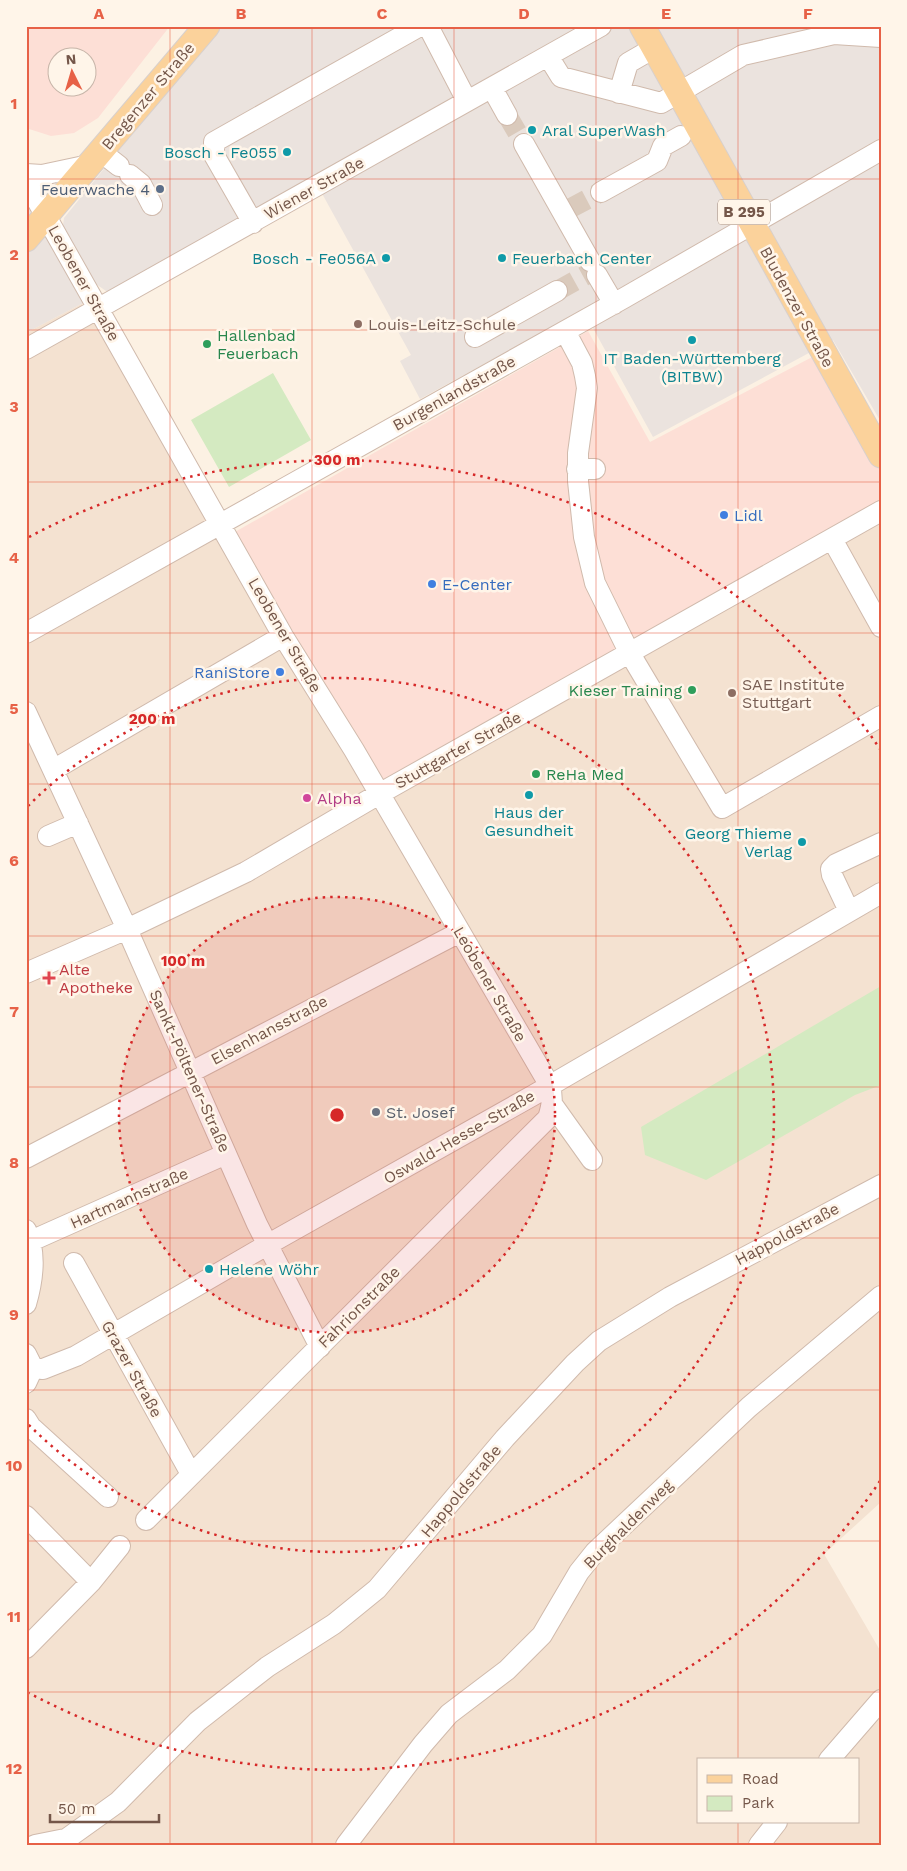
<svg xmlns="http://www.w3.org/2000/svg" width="907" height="1871" viewBox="0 0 907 1871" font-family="'Work Sans',sans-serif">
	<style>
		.residential { fill: #f4e2d1; fill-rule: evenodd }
		.commercial { fill: #fddfd6; fill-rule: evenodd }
		.industrial { fill: #ebe3de }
		.green { fill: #d4eac1 }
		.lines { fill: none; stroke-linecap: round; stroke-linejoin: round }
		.minor-tunnel { stroke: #dacabc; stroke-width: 20; stroke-dasharray: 20 10; stroke-linecap: butt }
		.minor-casing { stroke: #d0baac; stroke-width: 22 }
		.major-casing { stroke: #d8d0cc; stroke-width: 27 }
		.minor { stroke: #fff; stroke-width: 20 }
		.major { stroke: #fbd29b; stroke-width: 25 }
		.grid { fill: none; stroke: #e76147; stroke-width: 1; stroke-opacity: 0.55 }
		.ring { fill: none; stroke: #d62828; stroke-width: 2.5; stroke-dasharray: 2.5 5 }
		.culture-dot { fill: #0f9aa8; stroke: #fff5e9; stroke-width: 2 }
		.service-dot { fill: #5c6f8a; stroke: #fff5e9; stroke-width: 2 }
		.education-dot { fill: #8d6e63; stroke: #fff5e9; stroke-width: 2 }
		.leisure-dot { fill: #2e9e5b; stroke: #fff5e9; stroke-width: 2 }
		.shop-dot { fill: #3f7fe0; stroke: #fff5e9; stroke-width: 2 }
		.hotel-dot { fill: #d1479c; stroke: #fff5e9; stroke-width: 2 }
		.health-dot { fill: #e0444e; stroke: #fff5e9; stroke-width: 2 }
		.worship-dot { fill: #6b7280; stroke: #fff5e9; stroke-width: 2 }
		.labels { text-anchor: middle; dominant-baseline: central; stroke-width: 5; stroke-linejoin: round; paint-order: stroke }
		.shield { fill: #fff5e9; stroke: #9e8679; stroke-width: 1 }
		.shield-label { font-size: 15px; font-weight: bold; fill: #745649 }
		.street-label { font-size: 16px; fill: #745649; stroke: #fff5e9 }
		.culture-label { font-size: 16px; fill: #0d838f; stroke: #fff5e9; text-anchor: start }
		.service-label { font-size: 16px; fill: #4e5e75; stroke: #fff5e9; text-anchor: end }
		.education-label { font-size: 16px; fill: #785e54; stroke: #fff5e9; text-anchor: start }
		.leisure-label { font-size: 16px; fill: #27864d; stroke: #fff5e9; text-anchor: start }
		.shop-label { font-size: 16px; fill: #366cbe; stroke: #fff5e9; text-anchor: start }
		.hotel-label { font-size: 16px; fill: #b23c85; stroke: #fff5e9; text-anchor: start }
		.health-label { font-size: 16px; fill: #be3a42; stroke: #fff5e9; text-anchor: start }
		.worship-label { font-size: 16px; fill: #5b616d; stroke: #fff5e9; text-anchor: start }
		.centre { fill: #d62828; stroke: #fff5e9; stroke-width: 2.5 }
		.ring-label { font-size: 15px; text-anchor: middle; font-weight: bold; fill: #d62828; stroke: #fff5e9; stroke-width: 5; stroke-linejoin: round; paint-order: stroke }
		.neatline { fill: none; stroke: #e76147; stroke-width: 2 }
		.grid-label { font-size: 16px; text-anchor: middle; font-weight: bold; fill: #e76147 }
	</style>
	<rect width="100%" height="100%" fill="#fcf1e3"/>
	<path class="residential" d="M85,302L377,804L881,517V1502L824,1554L881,1652V1845H26V333ZM698,1760H858V1822H698Z"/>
	<path class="commercial" d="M26,26H170L98,118L74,133L51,136L26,128ZM58,58H88V88H58Z
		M588,331L650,442L818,354L881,459V517L389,797L235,532Z"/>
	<path class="industrial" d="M220,26H881V422L833,340L653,437L583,310L420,399L400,361L411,355L314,179L112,292L106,291L96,284L63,225L64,218Z
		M26,196L85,302L26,333Z"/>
	<path class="green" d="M273,373L311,440L229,487L191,420Z
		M881,986V1085L855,1095L706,1180L645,1155L641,1127Z"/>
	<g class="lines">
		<path class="minor-tunnel" d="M507,115L524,144
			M569,209L601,192
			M557,291L595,270"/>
		<defs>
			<path id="minor" d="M428,26L467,101
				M548,56L561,77L661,103L743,55L834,34L881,37
				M492,88L507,115
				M619,93L628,63L654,48
				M524,144L590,261
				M101,152L119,166
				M26,174L42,175L89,165
				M130,175L141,184L152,205
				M26,181L283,636L354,750L550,1086C553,1098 552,1106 548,1118L146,1520
				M601,192L657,161L663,146L681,136
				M253,223L214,155V142L420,26
				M597,275L614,304
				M565,331L582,363L585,376L587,388L578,453V481L584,537L595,583L629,652L722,808L881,716
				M475,337L557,291
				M26,349L601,26
				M577,469H595
				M832,539L881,627
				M26,633L624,298L881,150
				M26,712L127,929L257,1224L320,1347
				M53,770L283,636
				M48,836L78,823
				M849,911L832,875L831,869L836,864L881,843
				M26,973L127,929L246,872L379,794L881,511
				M552,1104L592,1160
				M26,1158L460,932
				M26,1230C37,1253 33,1280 26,1304
				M31,1241L226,1154
				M74,1263L191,1474
				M26,1354L33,1368L26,1383
				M33,1368L43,1369L76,1356L267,1245L532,1096L881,893
				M26,1419L31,1427L108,1497
				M26,1516L91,1582
				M26,1648L91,1582L120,1546
				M829,1760L881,1700
				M35,1845L70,1838
				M58,1845L118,1802L198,1721L267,1667L334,1624L377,1589L505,1438L575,1363L599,1341L670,1297L881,1185
				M346,1845L423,1744L449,1714L507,1670L542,1635L579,1572L595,1552L749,1407L881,1296
				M759,1845L777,1822"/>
			<path id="major" d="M642,26L881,455
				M26,239L207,26"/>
		</defs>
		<use href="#minor" class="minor-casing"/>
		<use href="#major" class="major-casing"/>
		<use href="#minor" class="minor"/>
		<use href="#major" class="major"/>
	</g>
	<path class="grid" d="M170,26V1845M312,26V1845M454,26V1845M596,26V1845M738,26V1760M26,179H881M26,330H881M26,482H881M26,633H881M26,784H881M26,936H881M26,1087H881M26,1238H881M26,1390H881M26,1541H881M26,1692H881M738,1822V1845"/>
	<circle cx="337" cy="1115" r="218" fill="#d62828" fill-opacity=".12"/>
	<g class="ring">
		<circle cx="337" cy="1115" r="218"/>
		<path d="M28 806A437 437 0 1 1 28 1424"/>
		<path d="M880 1481A655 655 0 0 1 29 1693M29 537A655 655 0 0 1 880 749"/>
	</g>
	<g class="culture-dot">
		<circle cx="532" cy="130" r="5"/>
		<circle cx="287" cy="152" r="5"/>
		<circle cx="386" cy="258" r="5"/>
		<circle cx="502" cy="258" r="5"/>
		<circle cx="692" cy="340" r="5"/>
		<circle cx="529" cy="795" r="5"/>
		<circle cx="802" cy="842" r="5"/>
		<circle cx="209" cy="1269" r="5"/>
	</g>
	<circle class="service-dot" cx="160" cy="189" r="5"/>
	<g class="education-dot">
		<circle cx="358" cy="324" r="5"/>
		<circle cx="732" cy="693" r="5"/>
	</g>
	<g class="leisure-dot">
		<circle cx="207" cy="344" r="5"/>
		<circle cx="692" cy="690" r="5"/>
		<circle cx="536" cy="774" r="5"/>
	</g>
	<g class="shop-dot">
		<circle cx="724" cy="515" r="5"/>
		<circle cx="432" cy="584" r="5"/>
		<circle cx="280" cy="672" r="5"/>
	</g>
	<circle class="hotel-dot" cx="307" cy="798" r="5"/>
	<path class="health-dot" d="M46.5 970.5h5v5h5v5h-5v5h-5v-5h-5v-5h5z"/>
	<circle class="worship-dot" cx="376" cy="1112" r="5"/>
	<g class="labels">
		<rect class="shield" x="718" y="199.5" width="52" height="25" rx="4"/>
		<g class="shield-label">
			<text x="744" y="212">B 295</text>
		</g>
		<g class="street-label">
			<text transform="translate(148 96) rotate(-50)">Bregenzer Straße</text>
			<text transform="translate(314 188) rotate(-29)">Wiener Straße</text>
			<text transform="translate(84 283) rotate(61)">Leobener Straße</text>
			<text transform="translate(797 307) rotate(61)">Bludenzer Straße</text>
			<text transform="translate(454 393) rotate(-29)">Burgenlandstraße</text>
			<text transform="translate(285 635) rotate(60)">Leobener Straße</text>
			<text transform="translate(458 750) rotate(-29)">Stuttgarter Straße</text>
			<text transform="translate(490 984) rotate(60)">Leobener Straße</text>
			<text transform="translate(269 1030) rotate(-28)">Elsenhansstraße</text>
			<text transform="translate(190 1071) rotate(66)">Sankt-Pöltener-Straße</text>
			<text transform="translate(459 1137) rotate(-30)">Oswald-Hesse-Straße</text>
			<text transform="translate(129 1198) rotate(-24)">Hartmannstraße</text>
			<text transform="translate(787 1234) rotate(-28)">Happoldstraße</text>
			<text transform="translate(359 1307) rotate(-45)">Fahrionstraße</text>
			<text transform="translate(132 1369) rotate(61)">Grazer Straße</text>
			<text transform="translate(461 1491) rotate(-50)">Happoldstraße</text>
			<text transform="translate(628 1524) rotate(-45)">Burghaldenweg</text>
		</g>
		<g class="culture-label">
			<text x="542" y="130">Aral SuperWash</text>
			<text x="277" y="152" text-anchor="end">Bosch - Fe055</text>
			<text x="376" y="258" text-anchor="end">Bosch - Fe056A</text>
			<text x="512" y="258">Feuerbach Center</text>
			<text x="692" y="358" text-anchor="middle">IT Baden-Württemberg<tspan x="692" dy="18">(BITBW)</tspan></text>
			<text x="529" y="812" text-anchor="middle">Haus der<tspan x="529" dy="18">Gesundheit</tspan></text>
			<text x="792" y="833" text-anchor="end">Georg Thieme<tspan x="792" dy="18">Verlag</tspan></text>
			<text x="219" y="1269">Helene Wöhr</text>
		</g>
		<g class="service-label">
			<text x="150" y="189">Feuerwache 4</text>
		</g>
		<g class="education-label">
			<text x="368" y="324">Louis-Leitz-Schule</text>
			<text x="742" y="684">SAE Institute<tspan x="742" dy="18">Stuttgart</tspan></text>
		</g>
		<g class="leisure-label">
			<text x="217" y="335">Hallenbad<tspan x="217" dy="18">Feuerbach</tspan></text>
			<text x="682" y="690" text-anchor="end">Kieser Training</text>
			<text x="546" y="774">ReHa Med</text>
		</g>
		<g class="shop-label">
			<text x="734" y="515">Lidl</text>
			<text x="442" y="584">E-Center</text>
			<text x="270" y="672" text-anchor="end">RaniStore</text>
		</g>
		<g class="hotel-label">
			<text x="317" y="798">Alpha</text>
		</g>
		<g class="health-label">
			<text x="59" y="969">Alte<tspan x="59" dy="18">Apotheke</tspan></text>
		</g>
		<g class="worship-label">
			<text x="386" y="1112">St. Josef</text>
		</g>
	</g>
	<circle cx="337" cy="1115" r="8" class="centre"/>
	<g class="ring-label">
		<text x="337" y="465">300 m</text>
		<text x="152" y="724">200 m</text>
		<text x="183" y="966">100 m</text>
	</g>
	<rect width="907" height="1871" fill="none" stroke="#fff5e9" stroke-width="55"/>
	<rect x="697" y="1758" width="162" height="65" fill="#fff5e9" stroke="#c7b5a9"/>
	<rect x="707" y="1775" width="25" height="8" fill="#fbd29b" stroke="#c7b5a9"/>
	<text x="742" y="1784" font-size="15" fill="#745649">Road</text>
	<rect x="707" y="1796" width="25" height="15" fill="#d4eac1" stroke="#c7b5a9"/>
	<text x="742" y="1808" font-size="15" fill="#745649">Park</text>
	<g transform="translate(72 72) rotate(355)"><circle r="24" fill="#fff5e9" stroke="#c7b5a9"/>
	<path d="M0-4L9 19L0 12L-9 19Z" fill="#e76147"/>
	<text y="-8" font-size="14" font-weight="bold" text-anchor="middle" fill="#745649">N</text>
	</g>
	<path d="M50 1814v8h109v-8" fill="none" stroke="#745649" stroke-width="2.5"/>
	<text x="58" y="1814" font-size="15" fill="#745649" stroke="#fff5e9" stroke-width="4" paint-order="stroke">50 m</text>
	<rect x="28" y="28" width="852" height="1816" class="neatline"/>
	<g class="grid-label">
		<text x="99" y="19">A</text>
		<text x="241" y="19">B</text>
		<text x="382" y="19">C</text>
		<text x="524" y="19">D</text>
		<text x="666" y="19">E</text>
		<text x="808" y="19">F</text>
		<text x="14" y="109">1</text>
		<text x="14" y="260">2</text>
		<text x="14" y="412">3</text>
		<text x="14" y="563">4</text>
		<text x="14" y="714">5</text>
		<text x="14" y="866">6</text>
		<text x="14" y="1017">7</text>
		<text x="14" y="1168">8</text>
		<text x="14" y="1320">9</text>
		<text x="14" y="1471">10</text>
		<text x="14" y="1622">11</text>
		<text x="14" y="1774">12</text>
	</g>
</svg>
